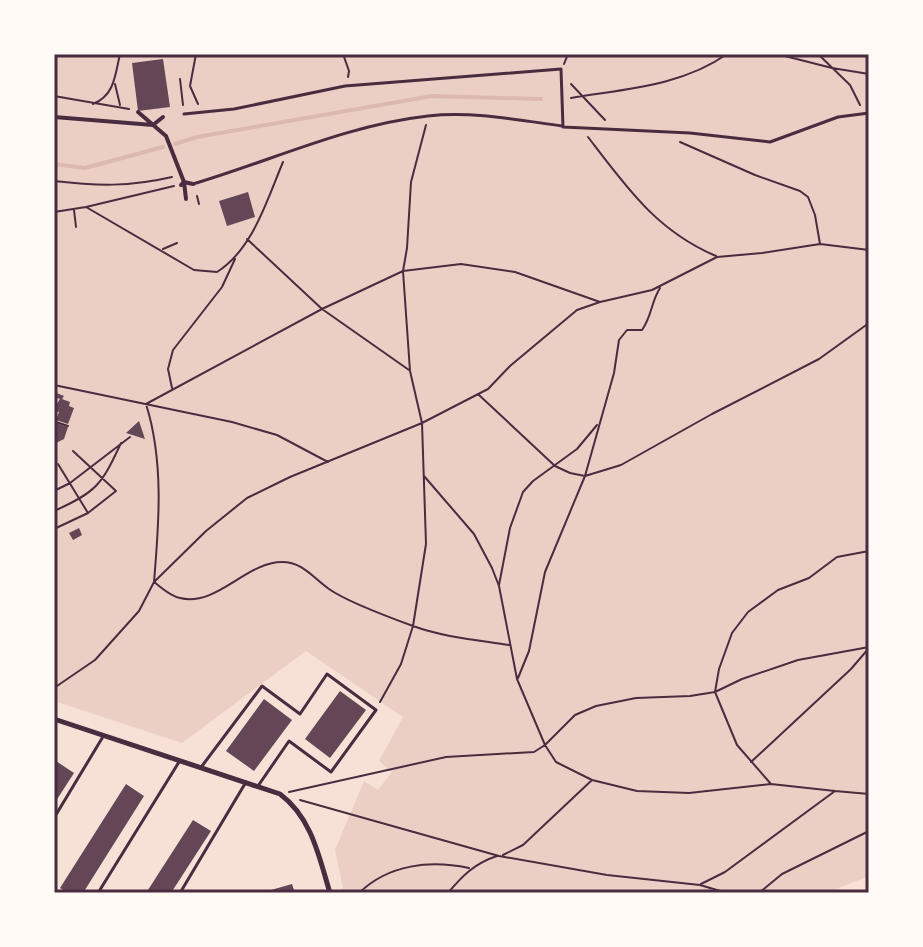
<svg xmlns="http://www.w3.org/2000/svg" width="923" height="947" viewBox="0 0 923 947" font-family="'Noto Sans',sans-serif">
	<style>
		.green { fill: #ebcfc5 }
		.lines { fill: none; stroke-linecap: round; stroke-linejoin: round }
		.stream { stroke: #dcb8b0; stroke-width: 4 }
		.building { fill: #644757 }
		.path { stroke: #4a2c40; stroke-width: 2 }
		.service { stroke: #4a2c40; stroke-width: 3 }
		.pedestrian { stroke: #4a2c40; stroke-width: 4 }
		.minor { stroke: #4a2c40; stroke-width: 5 }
		.neatline { fill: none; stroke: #4a2c40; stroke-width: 3 }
	</style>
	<rect width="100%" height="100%" fill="#f7e1d7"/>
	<path class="green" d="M54,54H869V876L826,893H344L335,850L364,781L378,790L392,772L379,761L403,717L306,651L182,743L54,701Z"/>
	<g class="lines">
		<path class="stream" d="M175,144L197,137L432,96L541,99
			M54,164L85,168L163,147"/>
	</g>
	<path class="building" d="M163,59L170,107L138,111L132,63Z
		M248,192L255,217L227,226L219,201Z
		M54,392L64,396L62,399L70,402L69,406L74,408L68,424L56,420L59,412L54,411V408L60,399L54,397Z
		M139,421L145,439L126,433Z
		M56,423L68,427L64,439L54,444Z
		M79,528L82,535L73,540L69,533Z
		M340,691L366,710L330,758L305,739Z
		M264,699L292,720L254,771L226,751Z
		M56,761L74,773L54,804V764Z
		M126,784L144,796L83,893H68L60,888Z
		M193,820L211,831L171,893H146Z
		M292,884L295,893H264V892Z"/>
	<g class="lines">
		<path class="path" d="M196,54L190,86L198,104
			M343,54L349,71L348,77
			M777,54L832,68L869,74
			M818,54L850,85L860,105
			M564,64L568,54
			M180,79L183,105
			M115,84L120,105
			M571,84L605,120
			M54,96L129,109
			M571,98C624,89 682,86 727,54
			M93,104C115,95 115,75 120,54
			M588,137C627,188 657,231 716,256
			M680,142L755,175L800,191L808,197L815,215L820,244
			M54,181C97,186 129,187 172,177
			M197,196L199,204
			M86,207L194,270L217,272C253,249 267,200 283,162
			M74,210L76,227
			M54,212L86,207L174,186
			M247,239L322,309L409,370
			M163,249L177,243
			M54,385L232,422L277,435L328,462
			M172,388L168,369L173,350L222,287L235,259
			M479,395L555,466L570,473L585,476L621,465L712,414L819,359L869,323
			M56,422L68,426
			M58,464L88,513
			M424,476L474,534L492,568L499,586L517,679L545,745L556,762L592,780L637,791L689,793L771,784L835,791
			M54,491L70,483L130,437
			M54,511C97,492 102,484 121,443
			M54,529L88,513L116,491L73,451
			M499,585L510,528L523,492L533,481L577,449L597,425
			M509,645C477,640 443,637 413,626C391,618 346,601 329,589C313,578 303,562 282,562C246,562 217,607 180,598C170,596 162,588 154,582C159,523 164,461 146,404L322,309L403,271L461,264L515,272L600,302
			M518,678L529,651L545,572L585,476L614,373L619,340L627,330H642C652,316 651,302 660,288
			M54,688L95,660L139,611L154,582L206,531L247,498L290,477L422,423L488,389L510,366L577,310L600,302L652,290L717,257L762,253L820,244L869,250
			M380,702L401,664L413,626L426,544L422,423L410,371L403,271L407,248L411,182L426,125
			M751,762L851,669L869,648
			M771,784L737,745L715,692L719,669L732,633L748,612L778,590L809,578L837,557L869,551
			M289,792L446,757L534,752L545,745L575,715L596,706L636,698L690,696L715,692L742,679L798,660L869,647
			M300,800L499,856L607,875L700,885L727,893
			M503,855L523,845L592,780
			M701,884L725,872L835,791L869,794
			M359,893C389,864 430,860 469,868
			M448,893C462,876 475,863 497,856
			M759,893L782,874L869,831"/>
		<path class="service" d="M184,114L234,109L345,86L561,69L563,127L690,133L770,142L838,117L869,113
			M193,184C271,161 346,125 428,116C472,111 518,120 562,126
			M202,766L262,686L300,714L327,674L376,710L331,772L289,741L258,786
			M54,818L104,735
			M98,893L179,762
			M180,893L246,782"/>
		<path class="pedestrian" d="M138,112L166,136L184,182L186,199
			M54,117L153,125L163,117
			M181,185L184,182L193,184"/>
		<path class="minor" d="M54,719L280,794C312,818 319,857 330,893"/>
	</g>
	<rect width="923" height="947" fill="none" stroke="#fffaf5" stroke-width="112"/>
	<rect x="56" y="56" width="811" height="835" class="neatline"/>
</svg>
